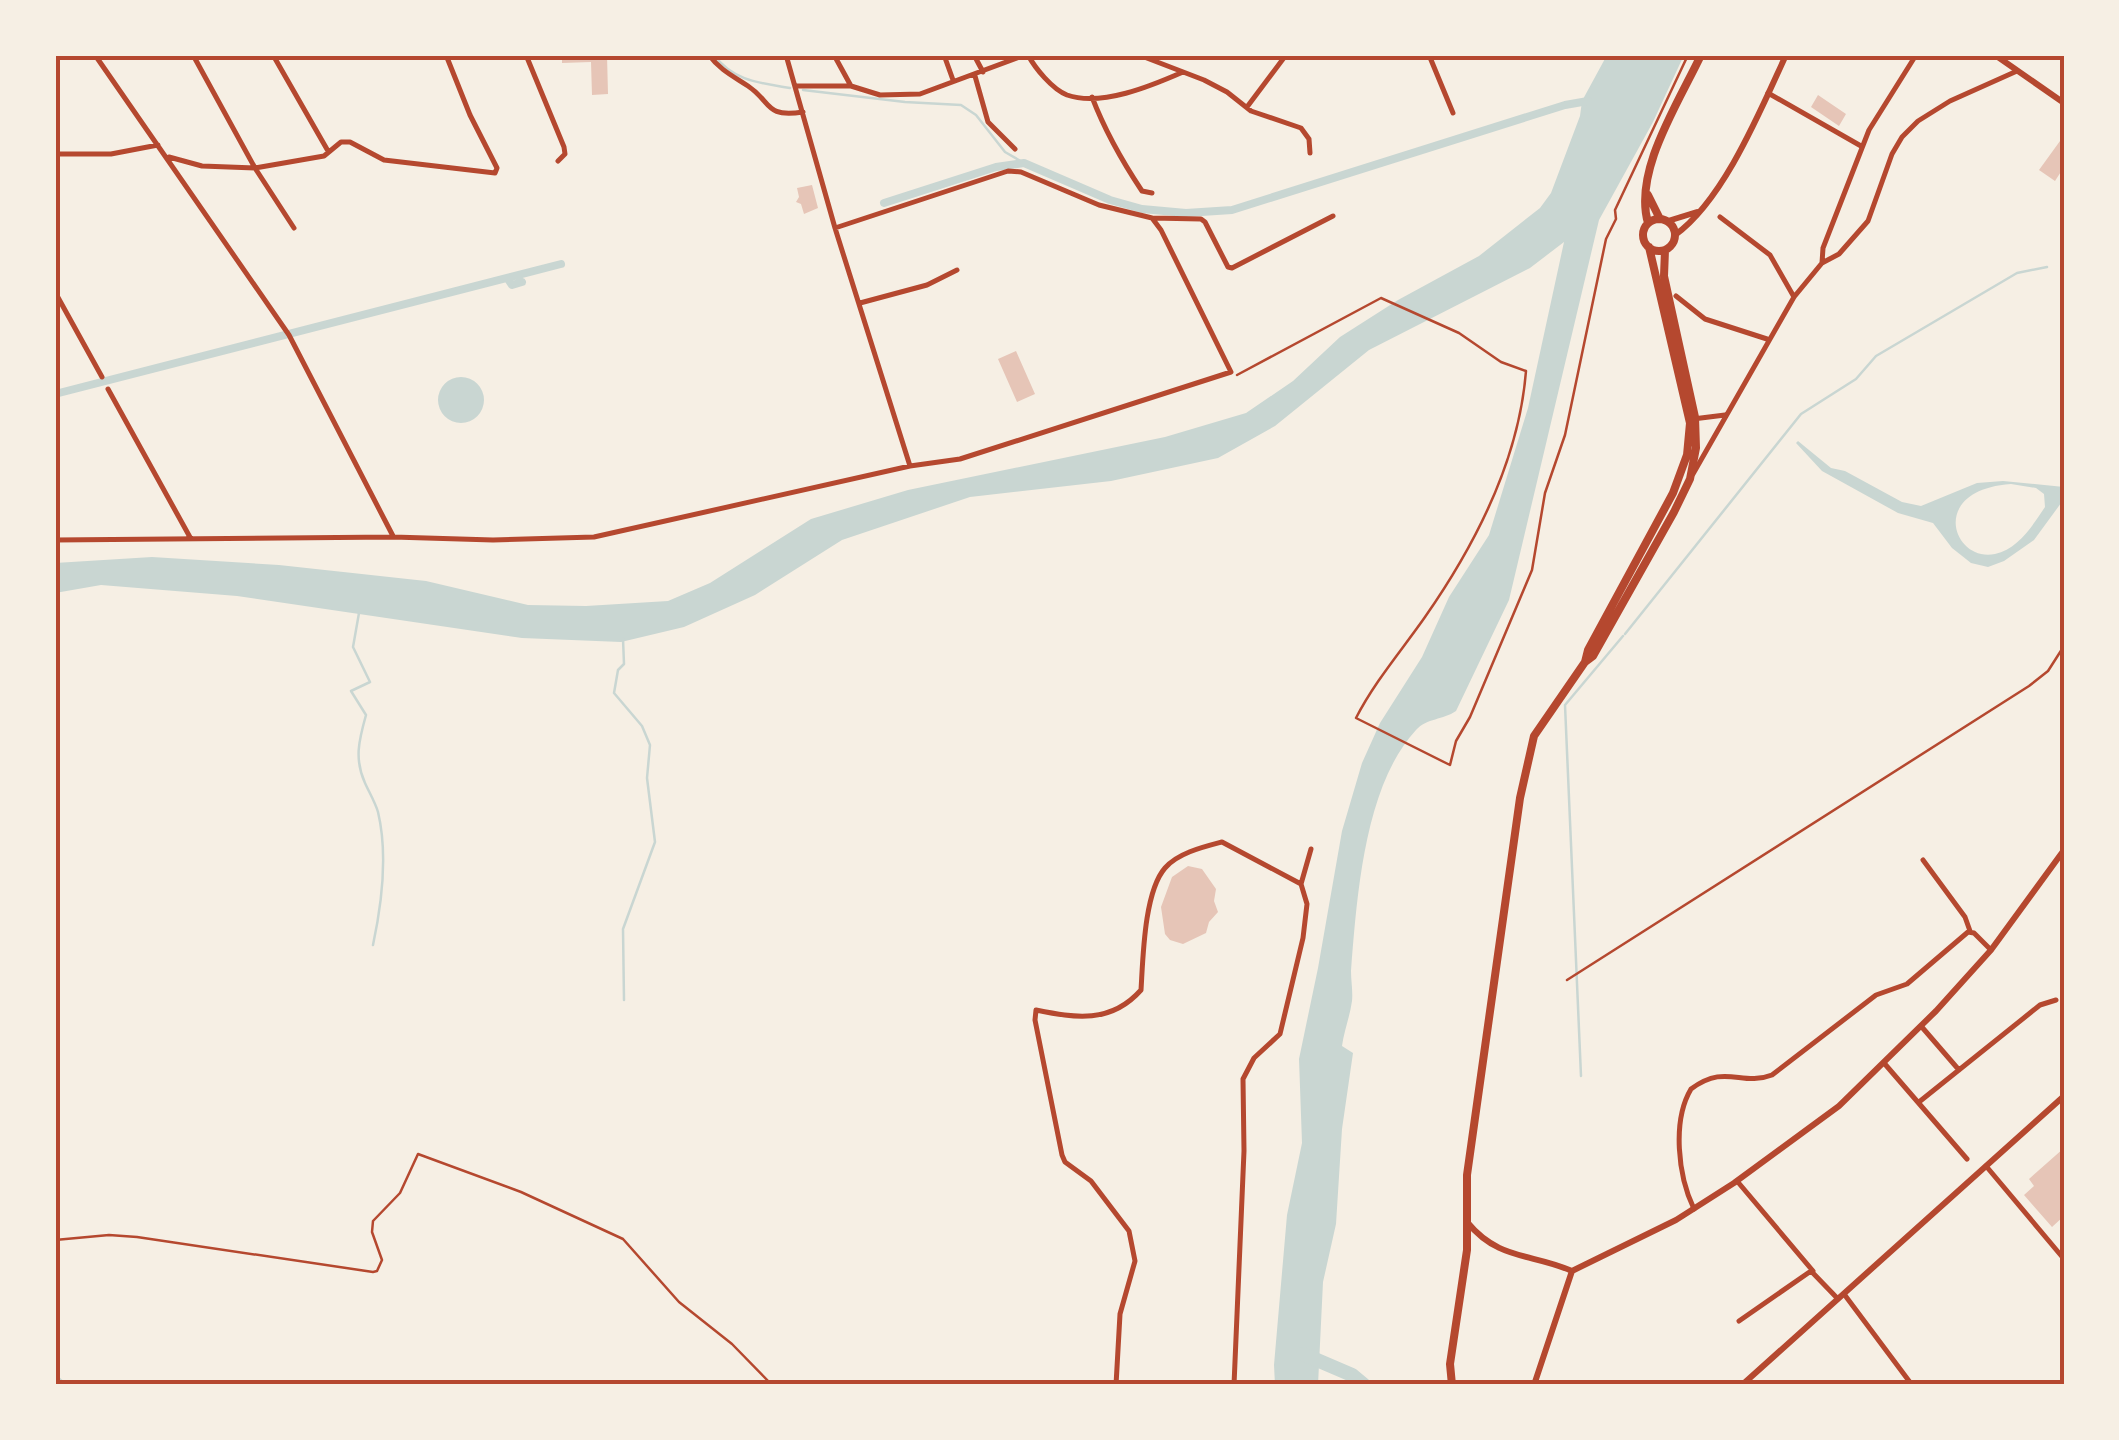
<svg xmlns="http://www.w3.org/2000/svg" width="2119" height="1440" viewBox="0 0 2119 1440" font-family="Overpass,sans-serif">
	<style>
		.water { fill: #c9d6d2; fill-rule: evenodd }
		.lines { fill: none; stroke-linecap: round; stroke-linejoin: round }
		.stream { stroke: #c9d6d2; stroke-width: 2.5 }
		.canal { stroke: #c9d6d2; stroke-width: 8 }
		.river { stroke: #c9d6d2; stroke-width: 14 }
		.building { fill: #e6c5b7 }
		.path { stroke: #b5482f; stroke-width: 2.5 }
		.minor { stroke: #b5482f; stroke-width: 5 }
		.tertiary { stroke: #b5482f; stroke-width: 6 }
		.primary { stroke: #b5482f; stroke-width: 8 }
		.neatline { fill: none; stroke: #b5482f; stroke-width: 4 }
	</style>
	<rect width="100%" height="100%" fill="#f6efe4"/>
	<path class="water" d="M1607,55H1684L1653,122L1599,220L1509,600L1456,711C1443,720 1427,718 1416,730C1364,786 1357,897 1351,971C1351,981 1353,991 1352,1001C1350,1016 1344,1031 1342,1046L1353,1053L1342,1129L1336,1224L1323,1282L1318,1385H1275L1274,1365L1287,1215L1302,1143L1299,1059L1318,968L1342,831L1362,763L1380,723L1422,657L1449,597L1489,535L1528,408L1564,242L1530,268L1369,350L1275,426L1218,458L1111,481L970,497L842,540L755,595L684,627L621,642L522,638L237,596L101,585L55,593V563L152,557L279,565L426,581L528,605L586,606L668,601L710,583L811,519L908,490L1165,437L1246,413L1293,381L1340,337L1398,300L1479,256L1540,208L1551,193L1580,116L1582,101Z
		M438 400a23 23 0 1 1 46 0a23 23 0 1 1-46 0Z
		M1798,441L1831,468L1845,471L1902,502L1921,506L1977,483L2003,481L2064,487V499L2034,540L2004,561L1988,567L1971,563L1952,548L1933,523L1898,513L1822,471L1796,443ZM2011,484L2036,488L2044,494L2045,507C2033,525 2018,549 1995,554C1953,563 1927,490 2011,484Z"/>
	<g class="lines">
		<path class="stream" d="M714,55C733,81 760,83 790,88
			M803,90L905,102L961,105L976,115L1005,152L1024,163
			M359,613L353,647L370,682L351,691L366,715C359,740 354,759 365,783C369,792 375,802 378,812C388,854 382,903 373,945
			M1625,634L1801,414L1856,379L1876,356L1910,336L2017,273L2047,267
			M623,639L624,664L618,670L614,693L642,726L650,745L647,778L655,842L623,929L624,1000
			M1581,1076L1565,705L1623,636
			M55,1375L66,1385"/>
		<path class="canal" d="M884,203L996,167L1024,163L1110,200L1142,209L1186,213L1232,210L1565,105L1588,101
			M508,279L512,285L522,282
			M55,394L561,264"/>
		<path class="river" d="M1303,1354L1352,1375L1364,1385"/>
	</g>
	<path class="building" d="M562,55H607L608,94L592,95L591,62L562,63Z
		M1818,95L1846,114L1839,126L1811,107Z
		M2060,141L2064,143V167L2055,181L2039,170Z
		M812,185L818,208L804,214L801,204L796,202L799,197L797,188Z
		M1016,351L1035,394L1017,402L998,359Z
		M1188,866L1202,869L1216,889L1214,901L1218,912L1209,922L1206,933L1183,944L1170,940L1165,934L1161,907L1172,877Z
		M2064,1148V1216L2052,1227L2024,1195L2034,1186L2029,1179Z"/>
	<g class="lines">
		<path class="path" d="M1237,375L1381,298L1459,333L1501,362L1526,371C1519,460 1476,544 1425,617C1402,650 1375,681 1356,718L1450,765L1456,741L1470,717L1532,570L1545,493L1565,435L1606,239L1616,219L1615,210L1688,55
			M1567,980L2029,686L2048,671L2064,646
			M55,1240L109,1235L137,1237L373,1272L377,1271L382,1260L372,1232L373,1221L400,1193L418,1154L521,1192L623,1239L679,1302L732,1344L772,1385"/>
		<path class="minor" d="M95,55L289,335L393,536
			M193,55L255,168L294,228
			M273,55L328,151
			M526,55L564,147L565,154L558,161
			M709,55C720,70 733,76 748,86C772,102 764,118 803,112
			M786,55L835,228L910,466
			M834,55L851,86
			M944,55L953,80
			M974,55L983,72
			M1028,55C1035,68 1052,89 1067,95C1101,107 1151,86 1183,72
			M1139,55L1204,80L1227,92L1251,111L1301,128L1309,139L1310,153
			M1429,55L1453,113
			M2061,55L2064,61
			M975,76L988,122L1015,149
			M797,86H851L880,95L920,94L1025,55
			M1768,93L1861,146
			M1092,97C1105,131 1122,161 1142,191L1152,193
			M1247,107L1286,55
			M55,154H111L158,145
			M169,157L202,166L255,168L324,156L341,142H350L384,160L495,173L497,168L470,115L446,55
			M1720,217L1770,255L1794,297
			M835,228L1008,171L1021,172L1099,205L1152,218
			M1822,263L1823,248L1869,130L1916,55
			M55,292L102,377
			M1676,296L1705,319L1767,339
			M860,303L927,285L957,270
			M108,389L191,539
			M1693,419L1725,415
			M1693,474L1794,297L1822,263L1839,254L1868,221L1892,154L1902,137L1918,121L1950,101L2017,71
			M55,540L393,537L493,540L594,537L910,466L960,459L1231,372L1161,230L1152,218L1201,219L1205,222L1228,267L1232,268L1333,216
			M1923,860L1965,917L1970,931
			M1921,1026L1959,1070
			M1884,1063L1967,1159
			M1919,1102L2040,1005L2056,1000
			M1986,1166L2064,1259
			M1737,1181L1813,1271
			M1694,1209C1678,1176 1672,1121 1691,1089C1726,1063 1741,1087 1772,1075L1876,995L1907,984L1968,932L1974,933L1991,950
			M1844,1294L1912,1385
			M1739,1321L1811,1271L1838,1299
			M1116,1385L1120,1314L1135,1261L1129,1231L1091,1181L1065,1162L1062,1155L1035,1020L1036,1010C1075,1018 1111,1024 1141,990C1143,959 1144,892 1165,868C1178,853 1203,847 1222,842L1301,884
			M1234,1385L1244,1151L1243,1079L1254,1058L1280,1034L1303,938L1307,904L1301,884L1311,849"/>
		<path class="tertiary" d="M1995,55L2064,103
			M1668,221L1697,212
			M1675,235C1724,200 1761,109 1786,55
			M1467,1222C1499,1261 1532,1253 1572,1271
			M1572,1271L1676,1220L1734,1183L1839,1106L1936,1011L1991,950L2064,850
			M1534,1385L1572,1271
			M1742,1385L2064,1096"/>
		<path class="primary" d="M1648,195L1660,219
			M1643 235a16 16 0 1 1 32 0a16 16 0 1 1-32 0Z
			M1648,223C1633,171 1679,102 1701,55
			M1585,662L1588,650L1673,493L1687,455L1690,423L1649,247
			M1452,1385L1450,1364L1467,1250V1175L1520,798L1534,736L1585,662L1593,656L1674,512L1690,479L1696,448L1695,417L1664,276L1665,250"/>
	</g>
	<rect width="2119" height="1440" fill="none" stroke="#f6efe4" stroke-width="115"/>
	<rect x="58" y="58" width="2004" height="1324" class="neatline"/>
</svg>
